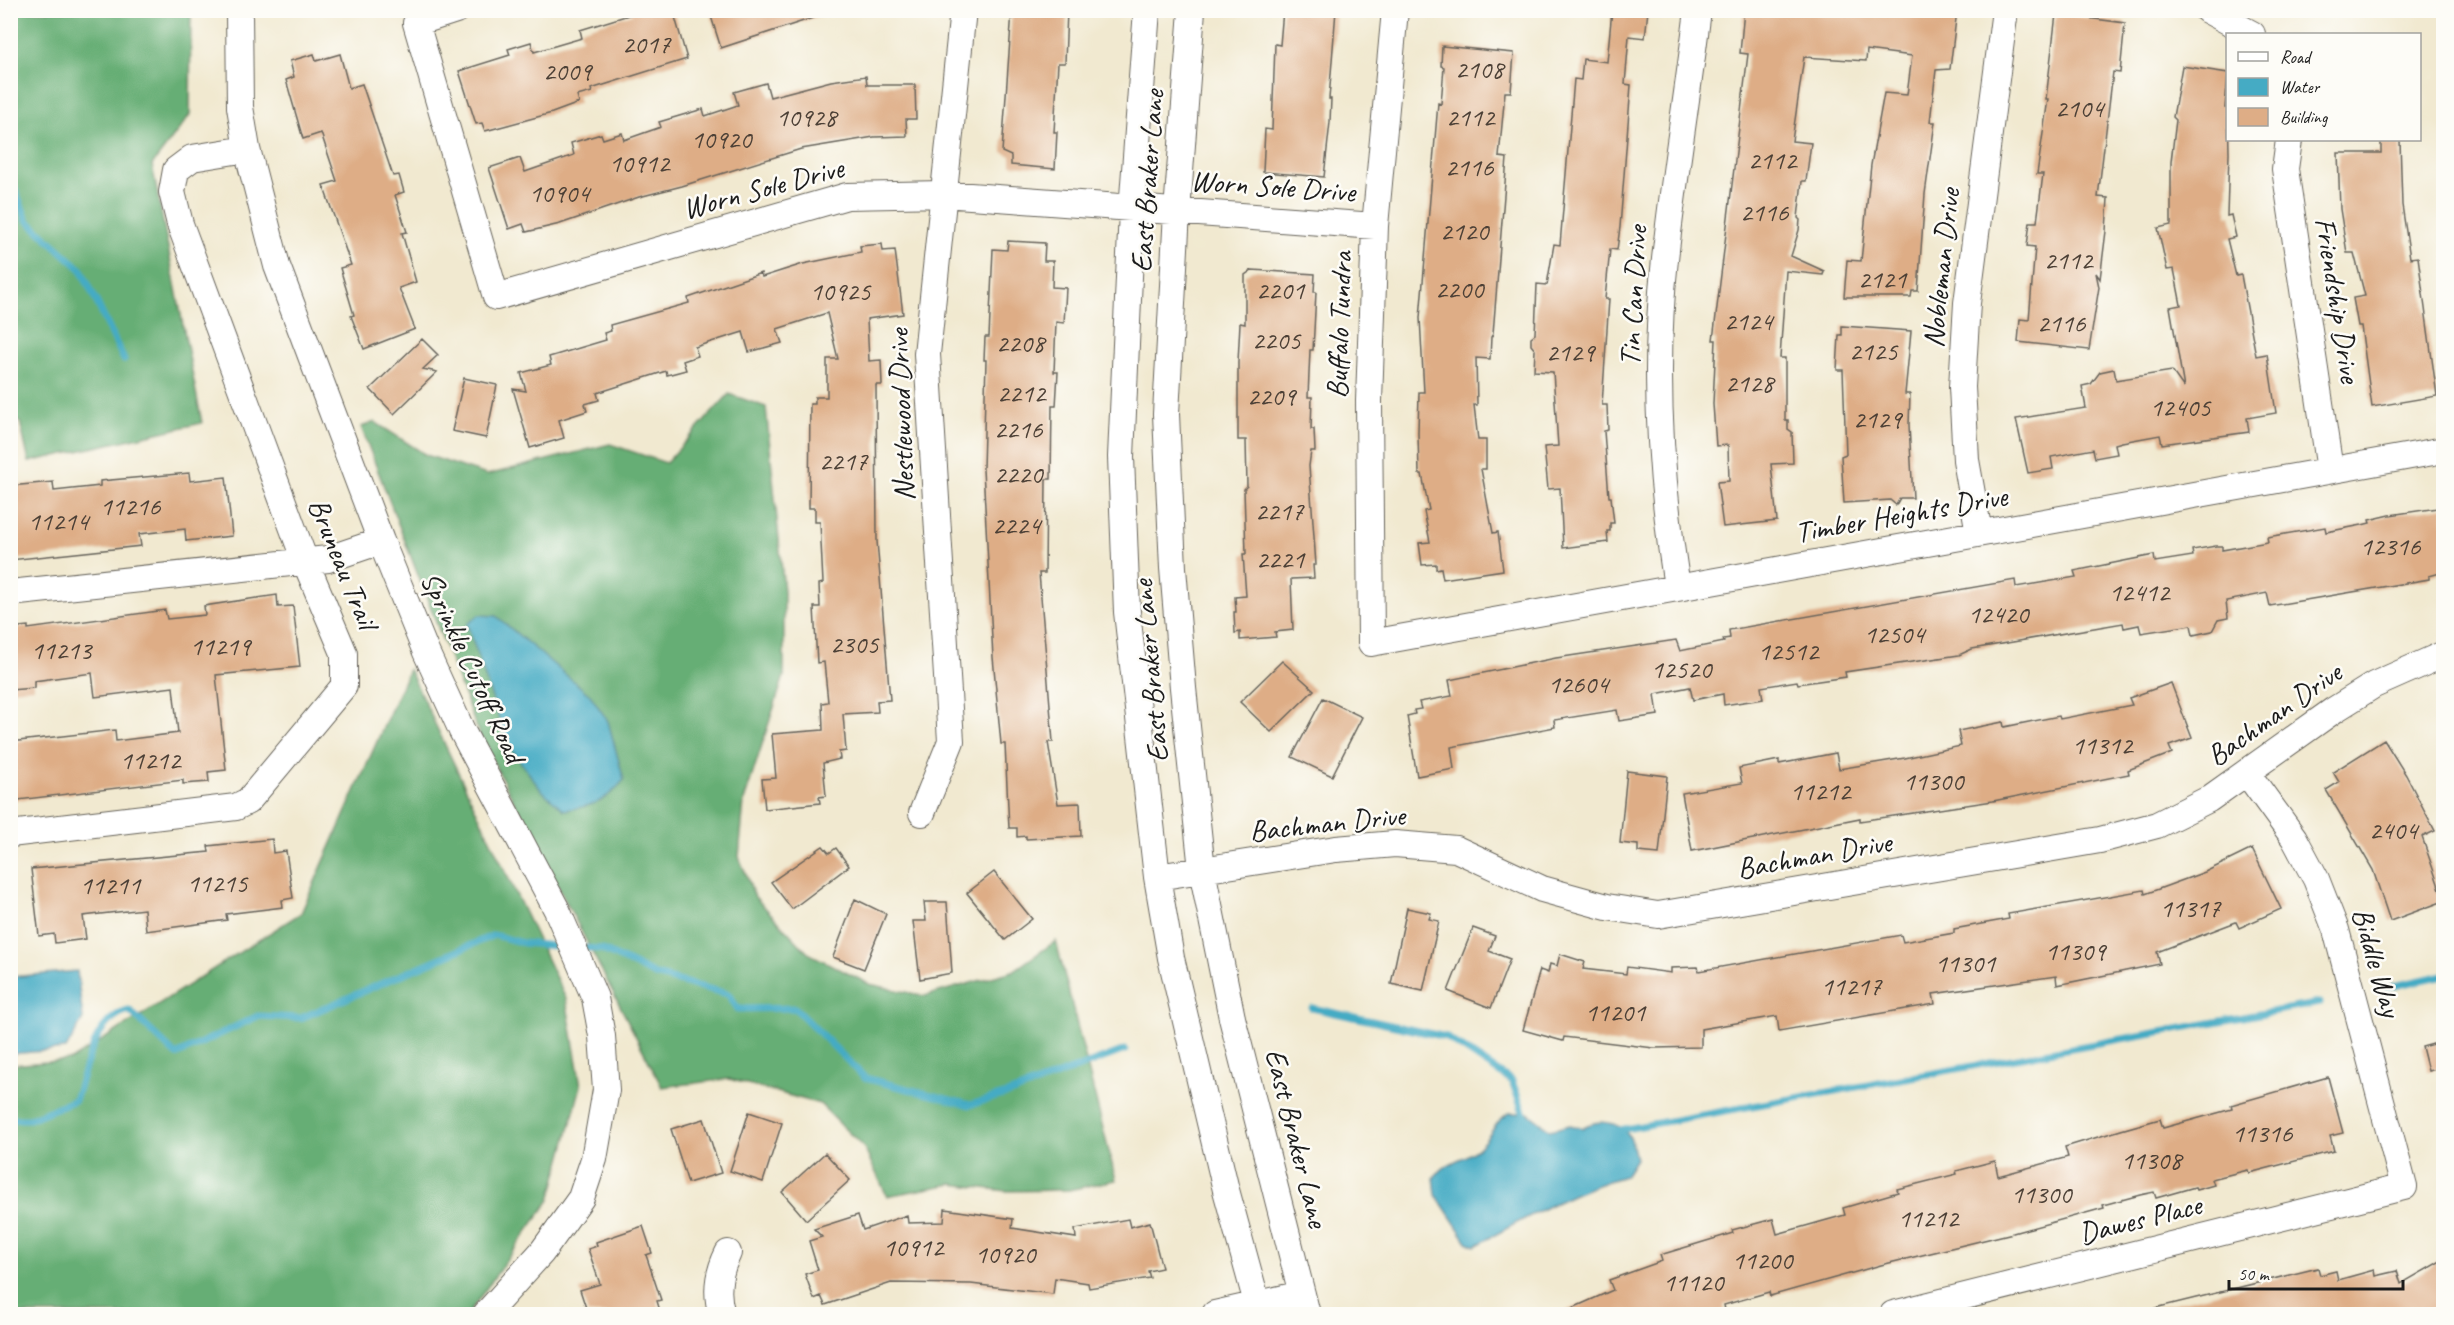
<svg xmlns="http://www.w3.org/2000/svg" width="2454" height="1325" viewBox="0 0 2454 1325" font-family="Caveat,sans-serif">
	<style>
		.forest { fill: #66ae74; stroke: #416548; stroke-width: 1.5 }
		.water { fill: #45abc4; stroke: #306470; stroke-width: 1.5 }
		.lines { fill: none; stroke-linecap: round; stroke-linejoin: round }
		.stream { stroke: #45abc4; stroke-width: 7 }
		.building { fill: #dead86 }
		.minor-casing { stroke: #67645b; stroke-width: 28 }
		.minor { stroke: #fff; stroke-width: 26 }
		.labels { text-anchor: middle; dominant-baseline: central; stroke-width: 5; stroke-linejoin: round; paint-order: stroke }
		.number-label { font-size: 27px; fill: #4c4036 }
		.street-label { font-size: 30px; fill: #1c1c1c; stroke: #fdfcf7 }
	</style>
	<rect width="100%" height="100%" fill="#fdfcf7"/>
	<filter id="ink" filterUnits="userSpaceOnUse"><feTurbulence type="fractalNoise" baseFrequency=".0167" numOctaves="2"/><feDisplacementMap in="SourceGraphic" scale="12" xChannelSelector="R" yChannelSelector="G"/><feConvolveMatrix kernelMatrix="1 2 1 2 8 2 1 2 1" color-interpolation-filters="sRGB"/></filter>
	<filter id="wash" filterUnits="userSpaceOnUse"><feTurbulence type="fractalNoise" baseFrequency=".008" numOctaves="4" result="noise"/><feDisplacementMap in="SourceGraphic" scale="24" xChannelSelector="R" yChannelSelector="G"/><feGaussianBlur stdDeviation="1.35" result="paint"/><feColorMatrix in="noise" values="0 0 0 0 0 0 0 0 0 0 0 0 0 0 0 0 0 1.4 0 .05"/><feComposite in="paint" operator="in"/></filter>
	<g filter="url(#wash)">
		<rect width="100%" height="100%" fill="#f1e9d0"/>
		<path class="forest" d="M10,11H191L190,115L152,165L202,423L29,462L20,422L10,417Z
			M729,394L766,407L784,591V676L744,801L739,857L755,897L808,953L869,984L925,996L1013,971L1056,941L1116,1180L1069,1190L1006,1191L952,1184L887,1196L864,1148L820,1104L729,1079L662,1087L479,734L361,427L375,422L426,455L487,475L610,444L666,463Z
			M409,669L566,999L581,1086L550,1200L468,1314H11V1065L71,1060L301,913Z"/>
		<path class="water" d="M479,615L496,616L591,696L608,721L624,780C604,803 594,806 564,810L541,790L508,745L467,624Z
			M77,971L83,1019L66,1049L11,1054V977Z
			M1509,1113H1528L1550,1130L1570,1125L1582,1128C1596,1119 1619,1120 1629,1136C1633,1141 1634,1152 1636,1159L1625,1176C1571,1191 1524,1219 1475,1246L1467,1242L1436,1195L1434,1177C1450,1159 1463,1161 1478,1148C1492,1136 1493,1123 1509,1113Z"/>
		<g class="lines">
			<path class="stream" d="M10,177L27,220L81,269L124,360
				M580,948L601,949L655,975L728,994L738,1009L795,1008L865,1078L970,1105L1010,1093L1125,1050
				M2380,989L2444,975
				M1312,1008L1446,1037L1512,1081L1526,1120
				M10,1119H30L75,1100C86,1069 93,1019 129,1010L176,1055L258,1016L301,1018L494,935L523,943L566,947
				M1614,1131L2320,1003"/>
		</g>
		<g id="blocks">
			<path class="building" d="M631,10H673L687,59L591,89L592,92L577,96L579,103L552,113L485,131L482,123L476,124L459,71L510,55L508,49L531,42L534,52L582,38L580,30L632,14Z
				M709,10H821L822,15L721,48Z
				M1067,10L1065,63H1058L1054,132H1057L1055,169L1011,165V156L1002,152L1012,11Z
				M1283,10H1336L1329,99H1331L1330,122L1324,177L1263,172L1265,129L1272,130L1275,44L1280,45Z
				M1612,10H1648L1645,38L1629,36L1625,84L1631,85L1620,227L1617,250L1610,249L1605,299H1609L1602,405H1607L1608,430L1604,431L1609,497H1611L1614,523H1610V531H1607L1608,542L1563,548L1560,488L1548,489L1544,447L1558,446L1553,372L1534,371L1535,350L1531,345V337L1535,334L1537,284L1547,285L1554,244L1560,245L1574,79L1581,80L1583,59L1607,62Z
				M1744,10H1957L1950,69L1936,70L1930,122H1935L1925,194L1918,291H1912L1911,297H1844L1847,260L1861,261L1871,165L1884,93L1907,95L1912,56L1867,50L1866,61L1804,57L1792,141L1811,143L1806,181H1802L1798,218L1800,220L1799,230L1791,256L1824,271L1823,275L1786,271L1780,358H1785V420H1788V429L1792,432L1793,463L1771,464L1777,521L1723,527L1717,482L1729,481L1728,445L1716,446L1713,404L1716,340H1713L1748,54L1740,53Z
				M2056,14L2125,23L2120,73L2113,72L2098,197L2108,198L2106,231L2100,279L2096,273L2099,287L2089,350L2018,342L2020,319L2029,320L2035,247L2027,246L2030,222H2037L2043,174H2037L2048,99H2046Z
				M1442,46L1514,53L1511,92H1505L1499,157L1507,158L1493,334L1491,337L1490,359L1476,358L1477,405H1474L1478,440H1486V469H1481L1493,533L1498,532L1503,570L1443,579L1441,568L1436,569V564L1422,565L1419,543L1430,542L1424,511L1429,510L1422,474H1419L1418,433L1419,392H1424L1420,318L1438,103L1441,104L1444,67L1441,66Z
				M314,54L316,61L340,54L349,88L362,84L393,176L399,175L404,192L395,195L407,232L402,233L416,282L399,288L415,329L364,349L351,316L354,315L340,268L351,265L323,185L337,181L321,133L303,139L286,80L294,77L290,61Z
				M2182,66L2228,73L2225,108H2228L2229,153L2227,216L2231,215L2236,237L2227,239L2236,276L2241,275L2256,356L2267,354L2276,413L2247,418L2249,432L2162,444L2160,435L2122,442L2115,444L2117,454L2095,458L2093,449L2051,457L2053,469L2028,473L2016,419L2086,408L2082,386L2091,384L2100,372L2114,369L2116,380L2172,371L2184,388L2170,307L2181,305L2174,269L2167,270L2158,228L2171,225V162L2176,120L2173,117Z
				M866,76L867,85H915L916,119H906L907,136L874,137L801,149L682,186L639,197L560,224L526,232L523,224L509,229L489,168L520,158L525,172L574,155L571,143L601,134L603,139L622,133L624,140L661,127L659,122L703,109L705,116L738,105L734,92L766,83L770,97L831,81Z
				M2381,140H2400L2402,205L2410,258L2418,257L2437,396L2372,407L2361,326H2358L2353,298L2365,296L2354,253H2347L2340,209L2338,153H2381Z
				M1008,241L1045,243L1044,261H1053L1052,287L1066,288L1064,323L1056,322L1054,372H1058L1056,406H1052L1051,479H1046L1045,573H1039L1053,742H1048L1058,804L1080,803L1081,836L1026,839V836L1017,837V828H1009L1005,744H1001L993,657L983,469L986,360H984L985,337H989L993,249L1007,250Z
				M882,244L883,251L895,250L903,314L867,319L869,361L881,360L882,385H876L877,541L890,700L877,701L878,712L843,714L846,751L839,752L840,759L823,763L826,796L819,797L820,803L765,809L762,779L776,778L772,734L823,730L822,703L828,702L824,662L817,663L814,607H820L819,584L823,583L820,522H815V508H809L810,404H815V397H827V359H838L827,313L777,329L782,343L749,352L743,332L695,347L698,356L683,361L686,370L667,375L666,371L597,393L599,400L585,404L587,411L559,420L564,438L530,448L513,389L526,391L521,373L551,365L549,357L606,340L604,333L611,331L610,325L689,303L688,298L761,273L762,277L803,264L861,252L860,246Z
				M1252,270L1315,274L1314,292H1316L1313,350H1310L1308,397H1312L1311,429H1314L1315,451H1311L1309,466L1316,565H1313L1314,578L1291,579L1293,630L1275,632L1276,637L1240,640V632L1235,633L1234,612H1236L1235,597L1246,596L1243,554H1246L1244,489L1247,486L1246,440H1238V362L1240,323L1245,324V275Z
				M1842,326L1911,331L1905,394H1910L1909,425L1913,498H1900L1896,505L1890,500L1844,503L1841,456L1846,454L1843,370H1837L1839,335H1842Z
				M422,339L438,355L423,369L437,372L394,414L370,389Z
				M464,378L497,385L486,438L452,431Z
				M189,473L190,481L226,477L232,536L186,541L185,529L139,534L141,546L10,560V486L53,482L54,491L100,486V481Z
				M2444,507V572L2429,576V579L2270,606L2267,593L2226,601L2228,618L2218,620L2212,631L2193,635L2191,625L2141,633L2139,625L2124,628L2123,623L1972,649L1959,655L1845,672L1846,677L1798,684L1797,681L1761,687L1763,699L1724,705L1723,694L1693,700L1690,687L1655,694L1658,715L1619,721L1617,710L1554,720L1555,727L1451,747L1454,769L1417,776L1407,716L1415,714L1414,710L1421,709L1419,702L1452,696L1449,680L1556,658L1676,640L1680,651L1724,642L1723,639L1730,638L1729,630L2015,580L2016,587L2076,577L2074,571L2154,555L2155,562L2193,556L2192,550L2216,546H2222V550L2268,542L2267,537L2325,527L2326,532L2362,525L2370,523L2369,520L2390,515Z
				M277,595L278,607L293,606L300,667L216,675L226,770L208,772L209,782L183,784V780L10,801V742L115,730L116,741L178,733L173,687L95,697L92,673L34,681V688L10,690V628L28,626V629L165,610L167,619L205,615L204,606Z
				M1282,661L1314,690L1271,732L1240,702Z
				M2171,683L2192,738L2169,746L2172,753L2128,770L2129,774L1993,801L1860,821V818L1692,851L1682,793L1742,783L1739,768L1779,760V764L1836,753L1839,769L1905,758L1961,746L1958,731L2003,722L2004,727L2059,716L2060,719L2132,705L2129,698Z
				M1323,698L1362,717L1332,776L1292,757Z
				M2384,740L2406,775L2435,831L2422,837L2444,901L2390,921L2373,870L2326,790L2339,782L2333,772Z
				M1627,771L1667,776L1659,854L1638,852V845L1620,843Z
				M272,839L273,853L286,851L293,898L282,900L283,907L226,914L227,920L146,931L144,909L83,916L86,939L55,943L54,934L39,936L31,869L209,852L208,846Z
				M823,846L829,853L836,848L849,866L792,909L771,882Z
				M2252,849L2281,909L2239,928L2236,922L2157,952L2160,964L2057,985L2056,976L1933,994L1935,1004L1779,1031L1777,1016L1701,1029V1047L1654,1048L1564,1037L1563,1041L1523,1030L1540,970L1548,973L1550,964L1557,966L1560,954L1585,962L1583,969L1626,974L1627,967L1671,973V968L1698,967L1699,971L1901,935L1903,942L1954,933V929L2009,919L2008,914L2144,890L2145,894L2205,872Z
				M994,872L1032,919L1005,940L967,893Z
				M855,899L886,914L864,969L833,957Z
				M924,902H947L952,973L920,979L913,921H926Z
				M1407,908L1431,913L1429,919L1439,921L1423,991L1391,984Z
				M1473,928L1495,936L1489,951L1510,959L1491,1008L1448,991Z
				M2444,1041V1067L2428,1071L2422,1047Z
				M2328,1077L2343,1133L2330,1136L2334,1151L2249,1173L2248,1170L2212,1179L2214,1185L2196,1190L2195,1187L2156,1198L2154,1192L2140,1195L2103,1205L2104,1208L2013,1233L1881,1265L1770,1296L1769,1292L1724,1305L1725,1310L1711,1314H1559L1613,1290L1609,1280L1662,1261L1660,1255L1733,1233L1732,1230L1773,1219L1777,1234L1845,1215L1843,1208L1898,1192L1897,1189L1957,1174L1956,1171L1995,1161L1998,1176L2068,1157L2065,1147L2121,1130L2160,1119L2163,1128L2232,1109L2231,1105Z
				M749,1112L782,1123L763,1182L730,1171Z
				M704,1119L721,1173L688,1183L671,1129Z
				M825,1153L850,1180L806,1220L782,1192Z
				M945,1209L1013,1219L1012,1228L1076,1238L1075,1229L1128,1219L1130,1227L1150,1222L1162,1268L1148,1271L1150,1278L1089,1288L1088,1283L1055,1278L1053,1294L971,1284L891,1283L825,1305L821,1296L814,1299L805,1274L818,1270L809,1241L822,1237L814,1229L858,1215L863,1230L907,1215L908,1223L944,1222Z
				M643,1226L652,1253L646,1255L661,1300L657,1301L661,1314H588L580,1290L600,1284L588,1249L597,1246L596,1242Z
				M2444,1259V1314H2155V1308L2318,1268L2320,1275L2336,1271L2338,1280L2374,1270L2375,1276L2397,1271L2401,1284Z"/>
		</g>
	</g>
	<g filter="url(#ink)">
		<use href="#blocks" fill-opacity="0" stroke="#67645b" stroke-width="1.5"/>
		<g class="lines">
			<defs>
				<path id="minor" d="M239,10L240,107L247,149L277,266L381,541L426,652L462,731L557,910L595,998L602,1036L606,1090L594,1159L581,1198L542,1252L486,1314
					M456,10L416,23L496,297L847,196L943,194L1375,226
					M1147,10L1132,210L1121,457L1127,612L1157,877L1171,958L1226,1190L1260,1314
					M1192,10L1177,212L1166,414L1173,568L1183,688L1202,870L1232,1018L1307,1314
					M1395,10L1375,226L1369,401L1371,643L2444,450
					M2207,10L2252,34
					M2289,140L2285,169L2330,470
					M1979,533L1966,460L1962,387L1967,303L2005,10
					M1677,587C1660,480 1653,368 1665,259C1674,176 1688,93 1698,10
					M10,593L328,559L381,541
					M922,813L951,741L927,354L963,10
					M10,834L236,807L248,801L344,686V653L305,561L180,224L172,192L176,170L192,158L247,149
					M1157,877L1336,849L1395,844L1456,849L1542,889L1607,907L1658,915L2100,840L2157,825L2209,799L2334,710L2374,685L2444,654
					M722,1314C715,1293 718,1273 728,1253
					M1215,1314L1302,1294
					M1893,1314L2404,1187L2336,930L2316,879L2294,838L2247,773"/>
			</defs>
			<use href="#minor" class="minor-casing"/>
			<use href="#minor" class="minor"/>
		</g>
	</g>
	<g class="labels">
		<g class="number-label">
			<text x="646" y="44">2017</text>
			<text x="1479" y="69">2108</text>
			<text x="567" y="71">2009</text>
			<text x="2079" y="108">2104</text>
			<text x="806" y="117">10928</text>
			<text x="1470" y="117">2112</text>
			<text x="721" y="139">10920</text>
			<text x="1772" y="160">2112</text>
			<text x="639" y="163">10912</text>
			<text x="1469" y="167">2116</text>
			<text x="559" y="193">10904</text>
			<text x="1764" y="212">2116</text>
			<text x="1464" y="231">2120</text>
			<text x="2068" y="260">2112</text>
			<text x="1882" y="279">2121</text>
			<text x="1459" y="289">2200</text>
			<text x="1280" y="290">2201</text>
			<text x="840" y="291">10925</text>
			<text x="1748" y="321">2124</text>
			<text x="2061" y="323">2116</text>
			<text x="1276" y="340">2205</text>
			<text x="1020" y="343">2208</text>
			<text x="1873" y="351">2125</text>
			<text x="1570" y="352">2129</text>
			<text x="1749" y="383">2128</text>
			<text x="1021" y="393">2212</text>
			<text x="1271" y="396">2209</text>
			<text x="2180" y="407">12405</text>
			<text x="1877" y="419">2129</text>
			<text x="1018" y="429">2216</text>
			<text x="843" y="461">2217</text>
			<text x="1018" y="474">2220</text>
			<text x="130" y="506">11216</text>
			<text x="1279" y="511">2217</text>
			<text x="58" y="521">11214</text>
			<text x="1016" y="525">2224</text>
			<text x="2390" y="546">12316</text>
			<text x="1280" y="559">2221</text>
			<text x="2139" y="592">12412</text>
			<text x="1998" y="614">12420</text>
			<text x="1894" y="634">12504</text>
			<text x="854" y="644">2305</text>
			<text x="220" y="646">11219</text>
			<text x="61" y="650">11213</text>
			<text x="1788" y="651">12512</text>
			<text x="1681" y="669">12520</text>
			<text x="1578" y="684">12604</text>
			<text x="2102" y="745">11312</text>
			<text x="150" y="760">11212</text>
			<text x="1933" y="781">11300</text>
			<text x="1820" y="791">11212</text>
			<text x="2393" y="830">2404</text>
			<text x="217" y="883">11215</text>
			<text x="110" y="885">11211</text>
			<text x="2190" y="908">11317</text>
			<text x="2075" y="951">11309</text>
			<text x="1965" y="963">11301</text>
			<text x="1851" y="986">11217</text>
			<text x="1615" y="1012">11201</text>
			<text x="2262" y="1133">11316</text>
			<text x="2151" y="1160">11308</text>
			<text x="2041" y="1194">11300</text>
			<text x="1928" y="1218">11212</text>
			<text x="913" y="1247">10912</text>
			<text x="1005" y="1254">10920</text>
			<text x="1762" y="1260">11200</text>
			<text x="1693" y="1282">11120</text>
		</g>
		<g class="street-label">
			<text transform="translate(1147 181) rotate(-86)">East Braker Lane</text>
			<text transform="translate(1273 186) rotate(4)">Worn Sole Drive</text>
			<text transform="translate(763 188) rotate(-15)">Worn Sole Drive</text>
			<text transform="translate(1941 268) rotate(-84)">Nobleman Drive</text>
			<text transform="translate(1633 296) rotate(-87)">Tin Can Drive</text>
			<text transform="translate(2338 300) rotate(81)">Friendship Drive</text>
			<text transform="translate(1339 325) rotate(-88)">Buffalo Tundra</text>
			<text transform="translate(901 415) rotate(-92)">Nestlewood Drive</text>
			<text transform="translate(1901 514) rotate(-10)">Timber Heights Drive</text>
			<text transform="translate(343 563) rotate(68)">Bruneau Trail</text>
			<text transform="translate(473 667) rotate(65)">Sprinkle Cutoff Road</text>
			<text transform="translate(1150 671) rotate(-95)">East Braker Lane</text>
			<text transform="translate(2274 714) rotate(-35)">Bachman Drive</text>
			<text transform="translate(1327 823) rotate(-6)">Bachman Drive</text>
			<text transform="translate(1814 855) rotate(-10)">Bachman Drive</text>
			<text transform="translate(2377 962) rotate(74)">Biddle Way</text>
			<text transform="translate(1297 1138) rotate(76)">East Braker Lane</text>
			<text transform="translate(2140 1219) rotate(-14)">Dawes Place</text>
		</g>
	</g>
	<rect width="2454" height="1325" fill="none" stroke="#fdfcf7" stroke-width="36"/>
	<rect x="2226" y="33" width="195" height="108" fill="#fdfcf7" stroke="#a3a29f" stroke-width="1.5"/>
	<rect x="2238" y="52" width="30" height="9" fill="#ffffff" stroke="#a3a29f" stroke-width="1.5"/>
	<text x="2280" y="63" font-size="18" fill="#1c1c1c">Road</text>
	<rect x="2238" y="78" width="30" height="18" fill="#45abc4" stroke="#a3a29f" stroke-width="1.5"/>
	<text x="2280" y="93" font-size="18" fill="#1c1c1c">Water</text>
	<rect x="2238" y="108" width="30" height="18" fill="#dead86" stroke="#a3a29f" stroke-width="1.5"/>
	<text x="2280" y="123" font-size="18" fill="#1c1c1c">Building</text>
	<path d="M2229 1280v9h174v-9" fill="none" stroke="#1c1c1c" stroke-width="3"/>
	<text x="2238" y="1280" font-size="18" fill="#1c1c1c" stroke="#fdfcf7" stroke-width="4.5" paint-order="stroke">50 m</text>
</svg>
